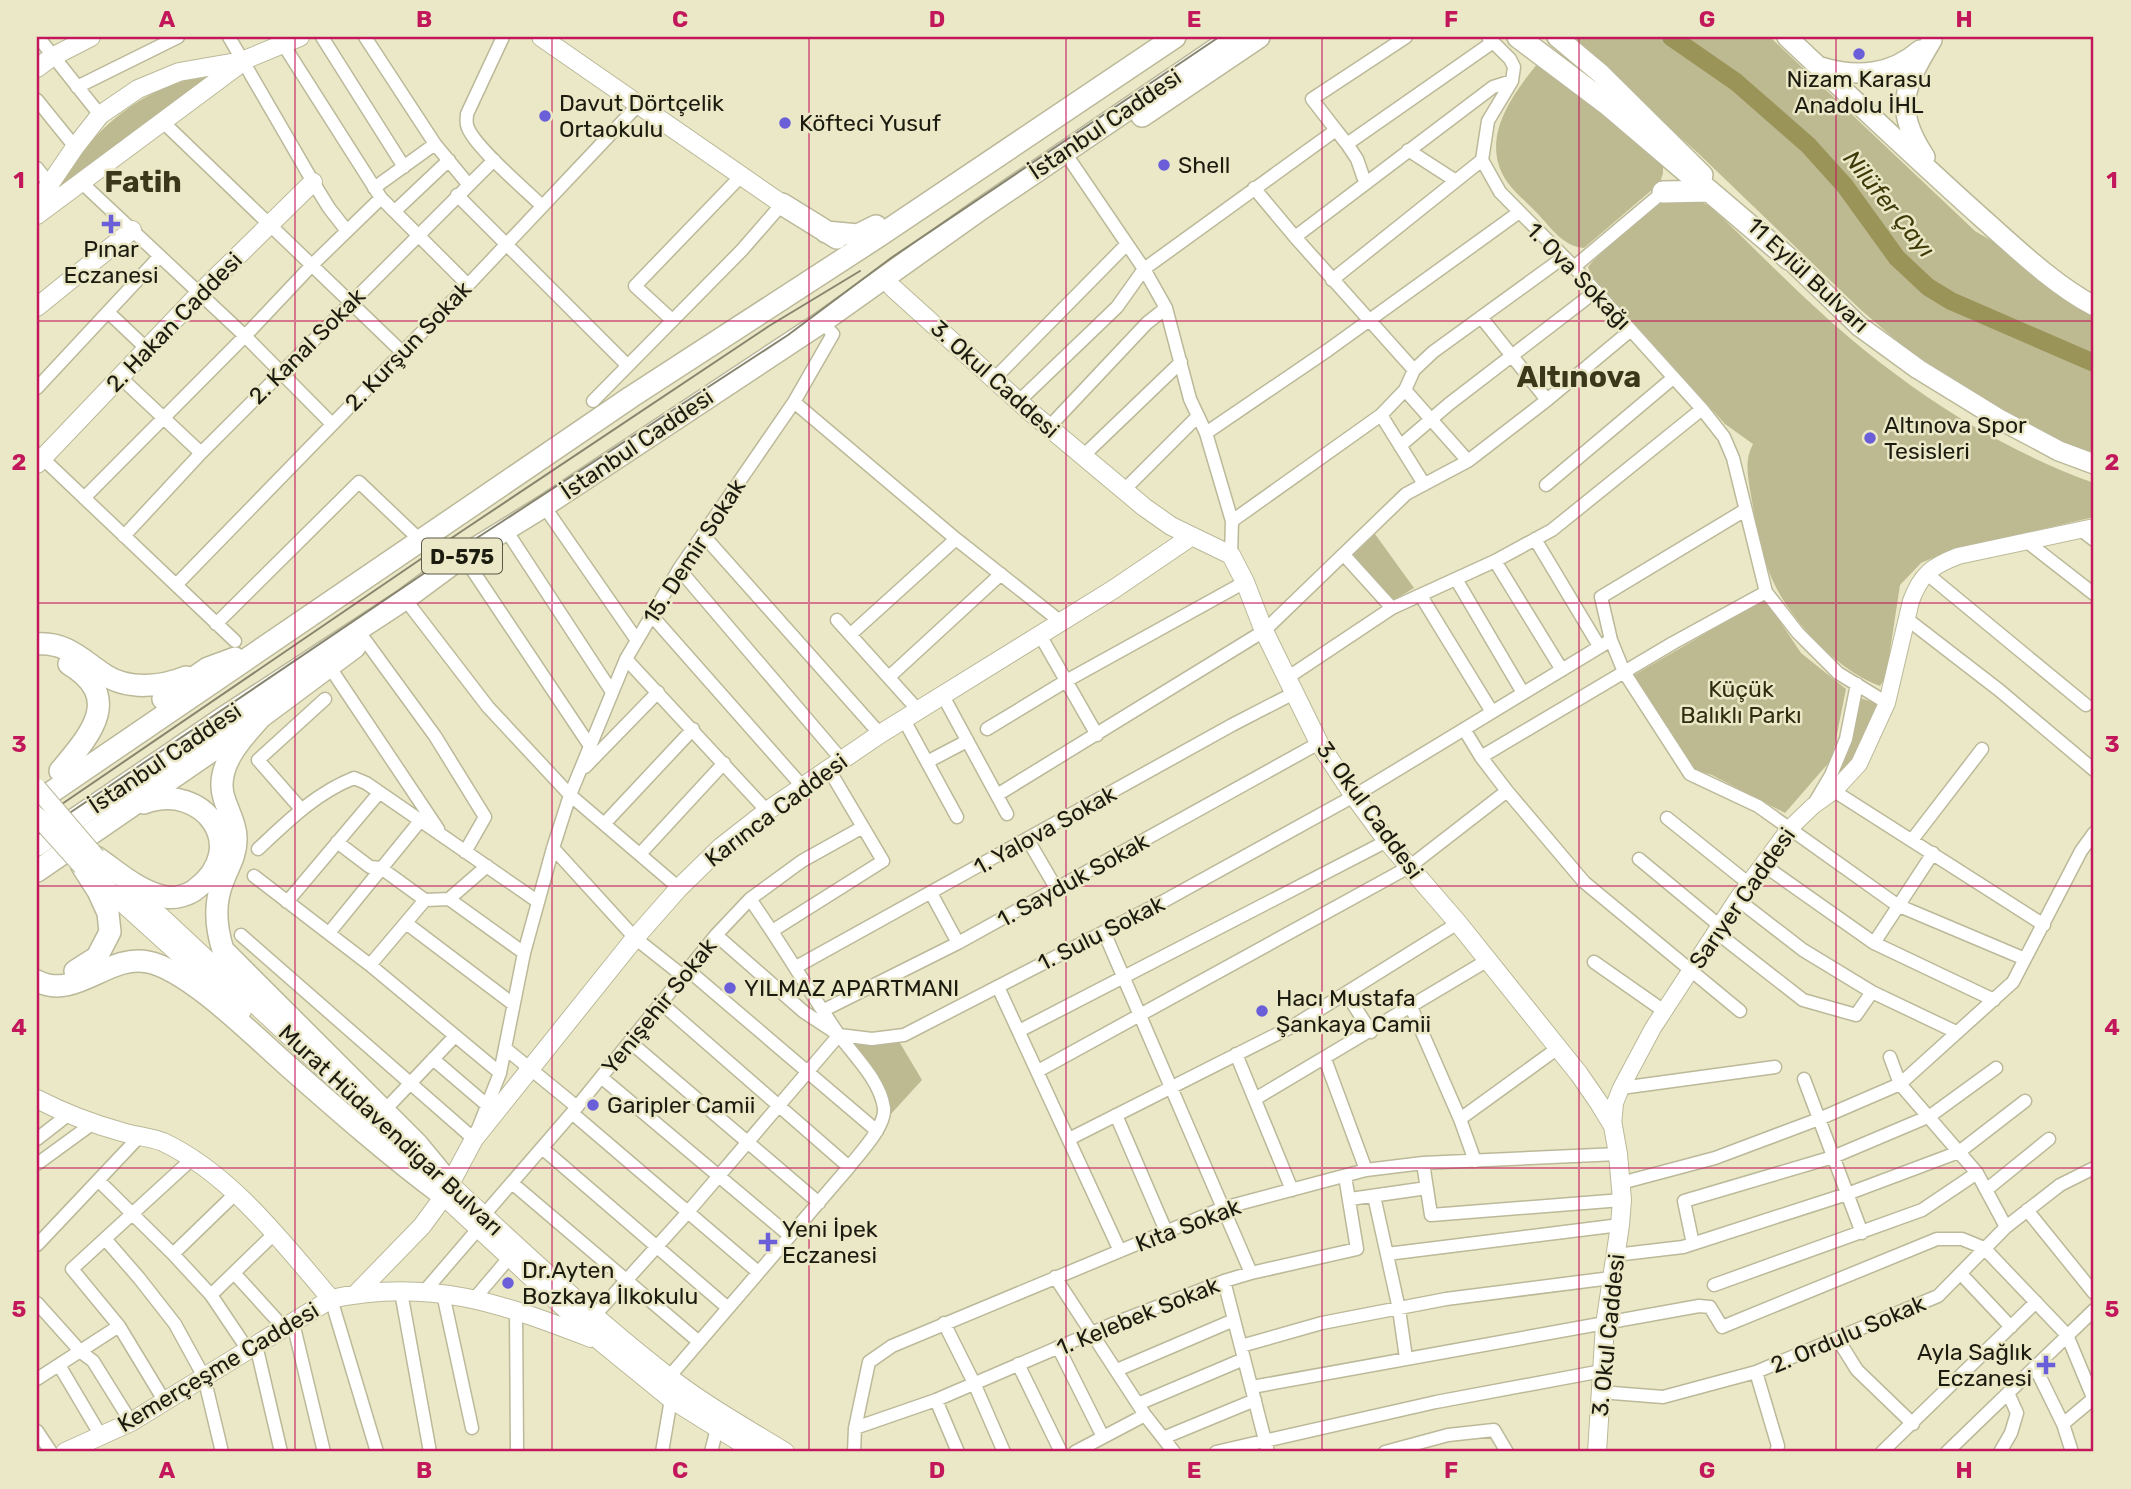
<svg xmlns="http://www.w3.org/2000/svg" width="2131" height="1489" viewBox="0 0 2131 1489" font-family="Rubik,sans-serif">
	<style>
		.green { fill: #bdb991 }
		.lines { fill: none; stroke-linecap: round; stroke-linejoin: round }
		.river { stroke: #9b9459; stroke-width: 18 }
		.minor-casing { stroke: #bbb999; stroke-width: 15 }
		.tertiary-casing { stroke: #bbb999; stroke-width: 18 }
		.secondary-casing { stroke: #bbb999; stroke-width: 20 }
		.primary-casing { stroke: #bbb999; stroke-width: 22 }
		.trunk-casing { stroke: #bbb999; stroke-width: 24 }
		.minor { stroke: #fff; stroke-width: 12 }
		.tertiary { stroke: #fff; stroke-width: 16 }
		.secondary { stroke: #fff; stroke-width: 18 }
		.primary { stroke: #fff; stroke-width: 19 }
		.trunk { stroke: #fff; stroke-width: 21 }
		.tram { stroke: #87856e; stroke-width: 2 }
		.secondary-bridge-casing { stroke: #bbb999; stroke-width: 20; stroke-linecap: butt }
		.secondary-bridge { stroke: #fff; stroke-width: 18 }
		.grid { fill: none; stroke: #c2185b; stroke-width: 2; stroke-opacity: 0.55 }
		.poi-dot { fill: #6a5fd8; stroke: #ebe8c7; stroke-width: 2.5 }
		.labels { text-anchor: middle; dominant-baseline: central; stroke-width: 5; stroke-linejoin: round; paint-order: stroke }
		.shield { fill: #ebe8c7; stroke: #5a5846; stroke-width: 2 }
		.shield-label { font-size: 21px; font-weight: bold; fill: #1c1b0f }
		.poi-label { font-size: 23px; fill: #1c1b0f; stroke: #ebe8c7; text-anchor: start }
		.street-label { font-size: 23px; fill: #1c1b0f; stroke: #ebe8c7 }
		.park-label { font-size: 23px; fill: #2f2c10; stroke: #ebe8c7 }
		.water-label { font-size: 24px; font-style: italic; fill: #3f3a08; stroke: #ebe8c7 }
		.district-label { font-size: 30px; font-weight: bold; fill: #3a371b; stroke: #ebe8c7 }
		.neatline { fill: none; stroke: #c2185b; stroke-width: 2.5 }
		.grid-label { font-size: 23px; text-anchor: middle; font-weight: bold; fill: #c2185b }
	</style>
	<rect width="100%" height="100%" fill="#ebe8c7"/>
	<path class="green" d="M1568,37H1770L1975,231L1999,245L2094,316V458L2000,412L1917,358L1861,310L1699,154Z
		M1538,63L1635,134L1663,163V173L1660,183L1584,248C1564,247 1551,228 1538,214C1529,204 1516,194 1508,183C1478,141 1511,96 1538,63Z
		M217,72L59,190L55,184C104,122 137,89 217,72Z
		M1691,196L1712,208C1771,264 1828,325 1894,373C1955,419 2022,457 2094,483V517L1949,551L1921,563L1900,585L1886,677L1880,686C1836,671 1783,613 1768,569C1760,547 1756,524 1752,501C1749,481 1743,462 1753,444L1725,424L1591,275L1588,267L1593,261L1659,201Z
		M1375,534L1414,588L1394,600L1389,598L1352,556Z
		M1765,599L1801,653L1846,689L1832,759L1785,813L1712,775L1692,769L1629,678Z
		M1860,698L1879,704L1857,752L1836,782L1833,781Z
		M857,1041L900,1043L922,1080L890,1115L856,1046Z"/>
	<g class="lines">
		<path class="river" d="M1671,37L1736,82L1808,145L1845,186L1897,258L1928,287L1951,301L2094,363"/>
		<defs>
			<path id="minor" d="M38,37L100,115
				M229,37L313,182L329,208L347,231
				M322,37L404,167
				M365,37L435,144L468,184
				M503,37L467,114C467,117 466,121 467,125C471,144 526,190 542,206
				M1488,37L1510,59L1514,67L1512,81L1488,121L1482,160L1500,192L1574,267L1702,409L1724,437L1733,458L1766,592L1798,633L1838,673L1887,703
				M283,44L381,198L468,285
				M77,87L178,37
				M37,100L75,147
				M163,122L402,352
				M1336,130L1312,99L1406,37
				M1347,144L1357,159L1365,182
				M1408,150L1456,181
				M1072,163L1144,269L1166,308L1190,399L1206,433L1232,521L1231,555
				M37,168L54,190
				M82,183L245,336L332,424
				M374,188L435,144
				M1254,188L1295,237L1493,87L1512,81
				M457,195L627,365
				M395,211L449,160
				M1295,237L1414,370
				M1574,267L1663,192
				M1332,280L1482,160
				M108,312L147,349
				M1481,317L1547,400
				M672,320L635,286L742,175
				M121,378L201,453
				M994,379L1127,244
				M37,388L160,256
				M1405,390L1468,461L1547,400L1631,330
				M593,401L742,250L782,204
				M1019,401L1117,307L1144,269L1336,130L1347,144L1493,42
				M794,402L956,539L1061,622
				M1381,415L1424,484
				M1049,427L1147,323L1166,308
				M1206,433L1328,350L1518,213
				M1400,446L1449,404L1596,291
				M37,453L235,641
				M1083,456L1181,362
				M1546,485L1673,378
				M1124,490L1198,416
				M84,498L245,336L312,265L381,198
				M544,506L636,639
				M1745,510L1601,597L1611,640L1624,672L1690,774L1758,806L1897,905L2025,959
				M1232,521L1381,415L1405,390L1414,370L1433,352L1564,257
				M506,530L612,692
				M2081,530L2094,540
				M703,535L880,734
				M124,536L201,453L494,160
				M1535,539L1599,646
				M2026,541L2094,594
				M1344,555L1392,608L1495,561L1552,530L1702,409
				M463,556L590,746
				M1495,561L1562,670
				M679,569L841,759
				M1926,573L2086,705
				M1456,579L1523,693
				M176,585L468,285L639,104
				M1421,596L1492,712
				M405,599L488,707L570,795L679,888
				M652,616L802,786
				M1907,619L1999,690L2094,770
				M837,620L917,709
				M216,624L359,482L421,541
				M851,634L956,539
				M1040,635L1097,735
				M365,640L435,736L485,817L465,852
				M626,659L767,811
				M329,666L438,829
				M889,677L1001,574
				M1287,678L1392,608
				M942,694L1007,814
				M903,718L957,817
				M987,729L1066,681L1245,582
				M1464,729L1481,757L1507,791L1584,882L1740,1011
				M1481,757L1673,643L1766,592
				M927,762L967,741
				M585,767L658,692
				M1834,791L2044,925
				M997,795L1264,631L1406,494L1468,461
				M1815,802L1831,775L1846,739L1857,684
				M301,809L258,760L325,699
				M1667,818L1748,883
				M605,823L693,729
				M1028,840L1056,888
				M1912,840L1982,749
				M337,842L370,867L381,868L425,900L449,899L524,953
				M553,848L635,938L683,976
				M258,849C288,821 316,793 354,778L366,783L537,901
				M640,854L724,763
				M1639,859L1720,926
				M1762,864L1874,943L1994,1000
				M254,876L370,965L500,1073
				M931,893L958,943
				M449,899L487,866
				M1737,899L1803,950L1872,992L1956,1032
				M287,902L379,793
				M406,923L513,1004
				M772,931L883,861L828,768
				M1104,932L1251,1273
				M1716,932L1803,1000L1856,1015L1872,992
				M329,933L420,821
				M241,935L474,1139L500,1073L524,953L553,848L570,795L626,659L679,569L794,402L833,334L822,322
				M716,935L804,1012L839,1035L872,1039L904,1035L1164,901L1354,796L1611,640
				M1874,943L1933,853
				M1594,962L1664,1011
				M370,965L425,900
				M796,967L1232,725L1294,693
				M688,970L877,1131
				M998,987L1120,1251
				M1346,993L1371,1032
				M661,1003L849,1167
				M1411,1007L1460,1119L1475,1161
				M824,1010L958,943L1319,743
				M1019,1031L1387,841
				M630,1042L819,1203
				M506,1049L577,1107
				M1236,1054L1292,1190
				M1890,1057L1900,1084L1977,1173L2006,1227
				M433,1059L488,1106
				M1325,1059L1366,1170
				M1038,1071L1409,867L1507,791
				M601,1077L790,1236
				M1804,1079L1862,1233
				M1621,1088L1775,1067
				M1255,1099L1488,960
				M384,1111L455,1036
				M572,1113L758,1272
				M1116,1115L1166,1231
				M1460,1119L1558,1048
				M37,1139L69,1114
				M1069,1139L1293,1026L1458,923
				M542,1148L728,1308
				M1423,1163L1431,1215L1622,1200
				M37,1164L92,1124
				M99,1181L173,1254L211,1295L248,1350
				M512,1183L699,1342
				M1621,1183L1715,1158L1819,1119L1900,1084L2013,982L2081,851L2094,833
				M1986,1190L2049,1139
				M1374,1196L1399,1309L1406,1358
				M1350,1199L1427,1188
				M2027,1210L2094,1293
				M483,1216L572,1113L716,935L750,899L802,861L863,827
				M106,1240L139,1278L175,1324L204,1377L222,1452
				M1693,1244L1684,1201L1833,1157L1930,1116L1996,1068
				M37,1245L139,1137
				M173,1254L235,1194
				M1387,1254L1620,1225
				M1615,1255L1683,1247L1847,1194L1959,1152L2025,1101
				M234,1273L284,1328
				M1961,1274L2011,1327
				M1055,1277L1145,1415L1174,1452
				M1224,1281L1268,1452
				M1714,1285L1922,1210L1977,1173
				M401,1292L430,1452
				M423,1293L478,1229
				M443,1294L472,1428
				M211,1295L275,1233
				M475,1298L509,1258
				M331,1299L377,1452
				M37,1303L81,1352L93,1361L131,1422
				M516,1309L517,1452
				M595,1315L688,1212L839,1035
				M293,1323L324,1452
				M944,1323L974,1383L1004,1452
				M1837,1338L1857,1370L1913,1424
				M256,1345L281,1452
				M1241,1346L1322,1323L1446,1299L1611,1278
				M1058,1347L1103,1437
				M1018,1364L1061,1452
				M59,1365L101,1436
				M2035,1367L2063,1424L2072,1452
				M1117,1370L1234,1320
				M1756,1372L1778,1446L1776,1452
				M37,1379L119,1326
				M1252,1387L1699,1306L1710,1307L1722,1327L1937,1239H1962L1984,1248L2067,1335L2094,1400
				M1600,1392L1663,1397L1756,1372L1938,1296L2006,1227L2060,1185L2094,1168
				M936,1400L958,1452
				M165,1402L119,1326L72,1269L192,1159
				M1138,1404L1244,1359
				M2063,1424L2094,1398
				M855,1428L936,1400L1115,1323L1224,1281L1251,1273L1357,1249L1345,1176
				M37,1431L51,1452
				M1163,1438L1255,1400
				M662,1452L671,1399L669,1377L849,1167C860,1153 886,1126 884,1108C880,1080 854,1056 839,1035C808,990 781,943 750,899
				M711,1452L717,1428
				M854,1452L855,1428L869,1362L892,1346L1223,1208L1366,1170L1423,1163L1618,1154
				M1075,1452L1145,1415
				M1216,1452L1436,1402L1602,1371
				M1385,1452L1448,1435L1494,1430L1507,1452
				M1882,1452L2036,1302
				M1947,1452L2094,1310
				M2000,1452L2011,1433L2017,1413L2008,1393"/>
			<path id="tertiary" d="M1613,1126L1615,1103L1621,1088L1653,1028L1737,899L1789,829L1813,806L1834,791L1859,764L1887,703L1911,601C1921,574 1932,566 1958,556L2094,527"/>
			<path id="secondary" d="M541,37L782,204
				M37,68L52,57L91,37
				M37,203L75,147L100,115L138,89L179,72L242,61L300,37
				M37,215L240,64
				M892,287L1027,409L1144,507L1171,526L1231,555L1245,582L1264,631L1319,743L1354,796L1387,841L1458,923L1579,1074L1599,1103L1613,1126L1618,1154L1622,1200L1620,1225L1605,1325L1597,1452
				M37,307L132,230
				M37,464L200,293L313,182
				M94,877L242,1011
				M126,884L377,1118
				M37,1099C64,1113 93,1124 122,1132C135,1136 151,1137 163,1142C231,1174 284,1244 331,1299
				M442,1177C516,1245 589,1315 669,1377C705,1405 746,1428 785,1452
				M450,1184L474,1139L635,938L679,888L721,847L767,811L880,734L1114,589L1192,536
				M435,1188L601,1342L671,1399L756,1452
				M356,1294L422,1226L444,1196
				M65,1452L131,1422L331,1299C428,1277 503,1304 591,1338"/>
			<path id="primary" d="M1557,37L1600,73L1703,175
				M1787,37C1851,97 1916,159 1982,218C2017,249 2053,284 2094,306
				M1821,67C1858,78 1891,75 1920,50
				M1925,157C1893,108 1904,87 1932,40
				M1777,247L1859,326L1918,369L2001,420L2059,451L2094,464"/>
			<path id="trunk" d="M1518,37L1607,104L1789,259
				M1142,116L1259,37
				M1663,192L1707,191
				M782,204L837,238
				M826,232L858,235L876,226
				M37,644C67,642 82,660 105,675C128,690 162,687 186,677
				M163,699L208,668L235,658
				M261,717C242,738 214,767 224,798C228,811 237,827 236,840C236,856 228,867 223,881C214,903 216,928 223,950L417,1144L450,1184
				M60,771C89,736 125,698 69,664
				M37,802L631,397L879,236L1175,37
				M37,845L223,718L405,599L463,556L544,506L822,322L981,209L1234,37
				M96,857C118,872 139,892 166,897C174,899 189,895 196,889C251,848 204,781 144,803
				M37,871L261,717L355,647
				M75,971L97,957L110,932L108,913L98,891L82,866
				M37,981C75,1001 109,953 148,962C189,970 256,1038 288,1066C339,1111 389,1155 444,1196"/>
		</defs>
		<use href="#minor" class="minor-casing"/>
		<use href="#tertiary" class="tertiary-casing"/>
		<use href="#secondary" class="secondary-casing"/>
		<use href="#primary" class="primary-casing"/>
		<use href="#trunk" class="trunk-casing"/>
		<use href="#minor" class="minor"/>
		<use href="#tertiary" class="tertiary"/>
		<use href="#secondary" class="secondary"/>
		<use href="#primary" class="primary"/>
		<use href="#trunk" class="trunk"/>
		<path class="tram" d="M37,821L459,533L769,326L860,271
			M37,835L460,549L788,335L891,258L1219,37"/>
		<defs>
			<path id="secondary-bridge" d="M37,788L96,857
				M38,817L82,866"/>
		</defs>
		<use href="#secondary-bridge" class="secondary-bridge-casing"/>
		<use href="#secondary-bridge" class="secondary-bridge"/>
	</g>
	<path class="grid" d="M295,37V1452M552,37V1452M809,37V1452M1066,37V1452M1322,37V1452M1579,37V1452M1836,37V1452M37,321H2094M37,603H2094M37,886H2094M37,1168H2094"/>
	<g class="poi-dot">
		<circle cx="1859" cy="54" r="7"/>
		<circle cx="545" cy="116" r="7"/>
		<circle cx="785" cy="123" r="7"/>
		<circle cx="1164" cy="165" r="7"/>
		<path d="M107.5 213.5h7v7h7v7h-7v7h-7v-7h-7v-7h7z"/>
		<circle cx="1870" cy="438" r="7"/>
		<circle cx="730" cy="988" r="7"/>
		<circle cx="1262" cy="1011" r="7"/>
		<circle cx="593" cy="1105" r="7"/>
		<path d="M764.5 1231.5h7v7h7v7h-7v7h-7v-7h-7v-7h7z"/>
		<circle cx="508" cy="1283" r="7"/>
		<path d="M2042.5 1354.5h7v7h7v7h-7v7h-7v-7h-7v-7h7z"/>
	</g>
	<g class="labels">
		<rect class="shield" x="422" y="538.5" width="80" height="35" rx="5"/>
		<g class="shield-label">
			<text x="462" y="556">D-575</text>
		</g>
		<g class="poi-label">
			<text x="1859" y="79" text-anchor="middle">Nizam Karasu<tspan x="1859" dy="26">Anadolu İHL</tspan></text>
			<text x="559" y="103">Davut Dörtçelik<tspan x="559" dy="26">Ortaokulu</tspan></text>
			<text x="799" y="123">Köfteci Yusuf</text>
			<text x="1178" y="165">Shell</text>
			<text x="111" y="249" text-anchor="middle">Pınar<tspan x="111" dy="26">Eczanesi</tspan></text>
			<text x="1884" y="425">Altınova Spor<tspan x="1884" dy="26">Tesisleri</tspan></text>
			<text x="744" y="988">YILMAZ APARTMANI</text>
			<text x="1276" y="998">Hacı Mustafa<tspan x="1276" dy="26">Şankaya Camii</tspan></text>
			<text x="607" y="1105">Garipler Camii</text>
			<text x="782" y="1229">Yeni İpek<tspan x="782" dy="26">Eczanesi</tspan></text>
			<text x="522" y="1270">Dr.Ayten<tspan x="522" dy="26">Bozkaya İlkokulu</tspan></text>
			<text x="2032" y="1352" text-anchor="end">Ayla Sağlık<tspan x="2032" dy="26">Eczanesi</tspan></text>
		</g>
		<g class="street-label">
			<text transform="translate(1105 124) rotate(-34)">İstanbul Caddesi</text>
			<text transform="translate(1808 275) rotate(43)">11 Eylül Bulvarı</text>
			<text transform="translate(1579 276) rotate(46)">1. Ova Sokağı</text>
			<text transform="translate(174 322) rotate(-46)">2. Hakan Caddesi</text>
			<text transform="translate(307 346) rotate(-45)">2. Kanal Sokak</text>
			<text transform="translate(408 346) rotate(-46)">2. Kurşun Sokak</text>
			<text transform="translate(995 379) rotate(42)">3. Okul Caddesi</text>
			<text transform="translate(637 444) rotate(-34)">İstanbul Caddesi</text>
			<text transform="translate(694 551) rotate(-57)">15. Demir Sokak</text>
			<text transform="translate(165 758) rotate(-34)">İstanbul Caddesi</text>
			<text transform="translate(776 810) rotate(-37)">Karınca Caddesi</text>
			<text transform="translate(1370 810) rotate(54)">3. Okul Caddesi</text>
			<text transform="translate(1045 830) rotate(-29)">1. Yalova Sokak</text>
			<text transform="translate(1073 880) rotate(-29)">1. Sayduk Sokak</text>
			<text transform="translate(1742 898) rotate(-55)">Sarıyer Caddesi</text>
			<text transform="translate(1101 933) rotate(-27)">1. Sulu Sokak</text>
			<text transform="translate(659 1006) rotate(-51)">Yenişehir Sokak</text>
			<text transform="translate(391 1130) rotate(43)">Murat Hüdavendigar Bulvarı</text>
			<text transform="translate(1188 1225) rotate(-21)">Kıta Sokak</text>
			<text transform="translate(1138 1316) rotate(-22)">1. Kelebek Sokak</text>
			<text transform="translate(1848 1334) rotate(-23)">2. Ordulu Sokak</text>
			<text transform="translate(1608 1335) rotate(-84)">3. Okul Caddesi</text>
			<text transform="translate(218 1367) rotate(-31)">Kemerçeşme Caddesi</text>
		</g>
		<g class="park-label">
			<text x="1741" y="689">Küçük<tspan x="1741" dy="26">Balıklı Parkı</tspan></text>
		</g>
		<g class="water-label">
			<text transform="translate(1889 204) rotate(51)">Nilüfer Çayı</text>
		</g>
		<g class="district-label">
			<text x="143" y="182">Fatih</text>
			<text x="1579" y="377">Altınova</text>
		</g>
	</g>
	<rect width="2131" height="1489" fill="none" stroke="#ebe8c7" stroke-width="77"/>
	<rect x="38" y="38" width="2054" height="1412" class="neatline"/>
	<g class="grid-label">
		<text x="167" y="27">A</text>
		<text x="424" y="27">B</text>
		<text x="680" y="27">C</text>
		<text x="937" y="27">D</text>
		<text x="1194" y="27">E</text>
		<text x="1451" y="27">F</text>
		<text x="1707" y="27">G</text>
		<text x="1964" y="27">H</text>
		<text x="19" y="188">1</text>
		<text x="2112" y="188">1</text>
		<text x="19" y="470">2</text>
		<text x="2112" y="470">2</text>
		<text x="19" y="752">3</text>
		<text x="2112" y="752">3</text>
		<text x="19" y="1035">4</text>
		<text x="2112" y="1035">4</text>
		<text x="19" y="1317">5</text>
		<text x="2112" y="1317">5</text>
		<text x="167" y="1478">A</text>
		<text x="424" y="1478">B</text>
		<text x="680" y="1478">C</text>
		<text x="937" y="1478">D</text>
		<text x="1194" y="1478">E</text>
		<text x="1451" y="1478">F</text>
		<text x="1707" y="1478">G</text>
		<text x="1964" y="1478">H</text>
	</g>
</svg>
